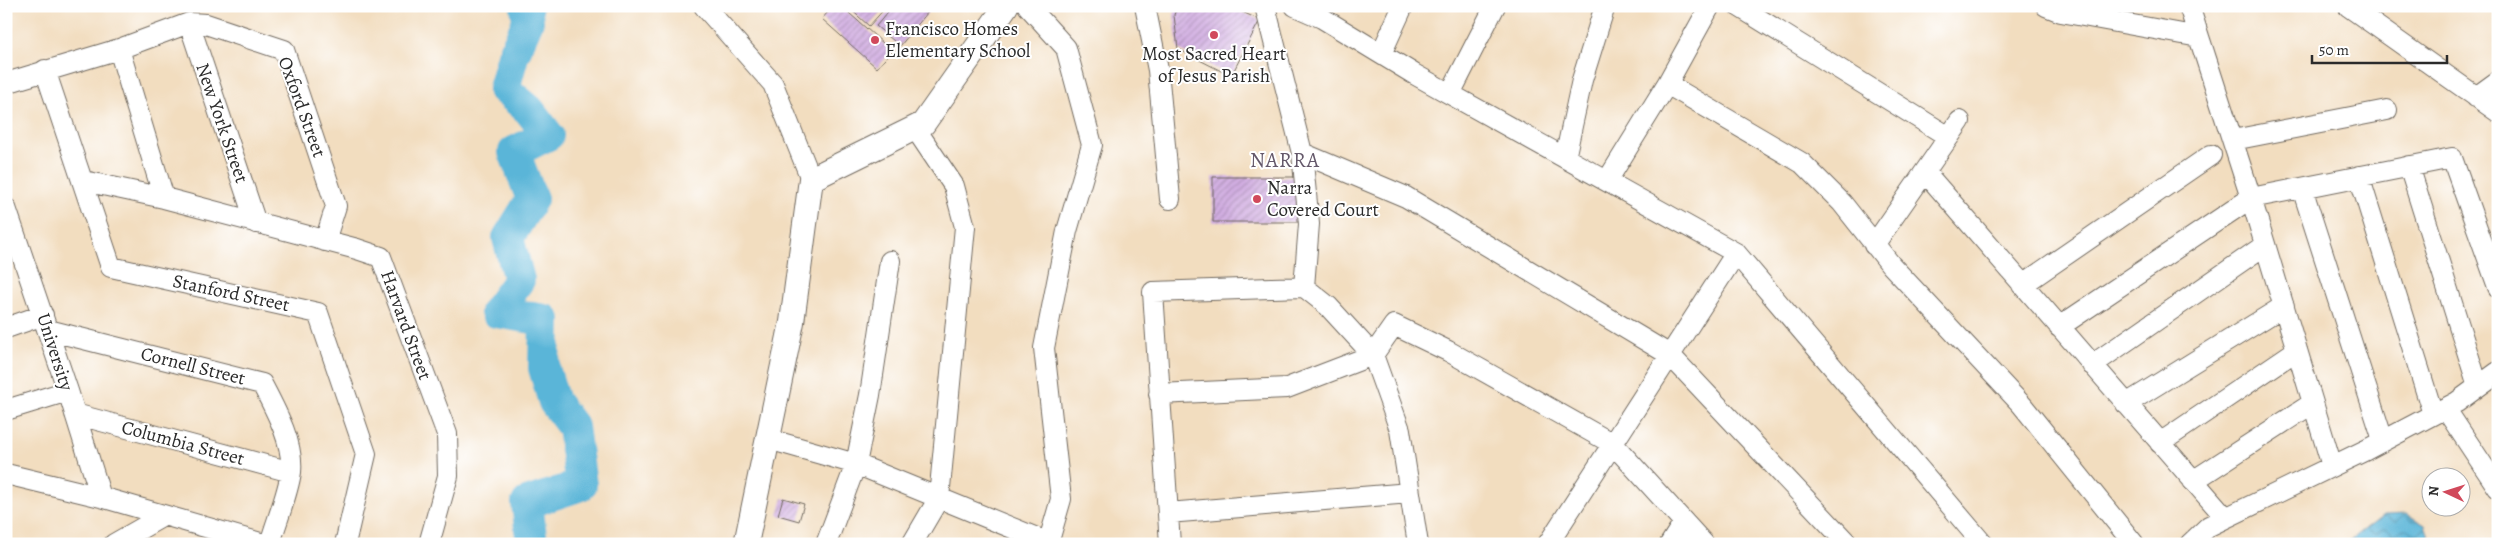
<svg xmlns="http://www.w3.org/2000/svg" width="2504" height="550" viewBox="0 0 2504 550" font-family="Alegreya,serif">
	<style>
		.water { fill: url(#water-waves); stroke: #427082 }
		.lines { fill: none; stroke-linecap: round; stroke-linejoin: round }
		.river { stroke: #5ab5d8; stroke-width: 32 }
		.building { fill: url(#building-hatch) }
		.minor-casing { stroke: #71695f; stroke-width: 22 }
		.tertiary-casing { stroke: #71695f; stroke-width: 26 }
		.minor { stroke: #fff; stroke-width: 20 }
		.tertiary { stroke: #fff; stroke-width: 24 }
		.poi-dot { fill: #d1495b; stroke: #fff; stroke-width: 2 }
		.labels { text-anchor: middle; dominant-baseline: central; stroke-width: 4; stroke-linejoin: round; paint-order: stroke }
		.poi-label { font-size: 19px; fill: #2b2b2b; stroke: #fff; text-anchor: start }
		.street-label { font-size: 19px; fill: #2b2b2b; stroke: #fff }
		.quarter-label { font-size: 21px; letter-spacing: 1px; fill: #65596b; stroke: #fff }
	</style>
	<defs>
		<pattern id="water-waves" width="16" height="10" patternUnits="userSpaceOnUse" patternTransform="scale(1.25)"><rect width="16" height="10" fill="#5ab5d8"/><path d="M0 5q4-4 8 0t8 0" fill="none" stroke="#4b93af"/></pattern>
		<pattern id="building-hatch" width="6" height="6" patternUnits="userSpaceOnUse" patternTransform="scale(1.25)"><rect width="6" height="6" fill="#d2aee2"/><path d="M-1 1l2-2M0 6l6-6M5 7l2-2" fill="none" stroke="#ab8eb7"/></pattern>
	</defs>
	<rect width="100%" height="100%" fill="#fff"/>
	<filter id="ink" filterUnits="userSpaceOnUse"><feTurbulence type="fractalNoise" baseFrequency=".02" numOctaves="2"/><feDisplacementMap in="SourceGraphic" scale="10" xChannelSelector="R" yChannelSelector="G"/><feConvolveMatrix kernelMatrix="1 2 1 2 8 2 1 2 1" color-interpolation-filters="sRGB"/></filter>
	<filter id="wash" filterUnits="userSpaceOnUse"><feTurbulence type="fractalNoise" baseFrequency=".0096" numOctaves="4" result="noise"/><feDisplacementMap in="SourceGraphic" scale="20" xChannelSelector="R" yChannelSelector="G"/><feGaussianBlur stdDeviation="1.12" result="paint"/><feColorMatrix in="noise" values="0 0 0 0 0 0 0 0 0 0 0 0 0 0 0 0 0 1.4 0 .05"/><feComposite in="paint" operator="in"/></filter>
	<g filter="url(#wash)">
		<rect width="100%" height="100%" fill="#f2ddbf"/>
		<path class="water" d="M2407,514L2425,525L2432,544H2346L2383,515Z"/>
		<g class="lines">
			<path class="river" d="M526,6L528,21L513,56L504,89L529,110L548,135L514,152L532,199L508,238L519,280L496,312L545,320L544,368L554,402L573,427L581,485L527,503L532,544"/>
		</g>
		<g id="blocks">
			<path class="building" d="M833,6H841L892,51L877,68L822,19Z
				M847,6H887L869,26Z
				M893,6H933L900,46L876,26Z
				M1177,6H1229L1260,20L1231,76L1178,49L1174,15Z
				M1213,177H1301V222H1213Z
				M783,498L804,504L799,521L778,515Z"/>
		</g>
	</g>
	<g filter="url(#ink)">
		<use href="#blocks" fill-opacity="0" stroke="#71695f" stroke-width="1"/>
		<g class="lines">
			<defs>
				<path id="minor" d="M704,6L773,84L811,179
					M1028,6L1066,48L1092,145L1067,231L1044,348L1061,499L1048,544
					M1145,6L1158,70L1170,199
					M1265,6L1302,153L1309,224L1304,287L1328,306L1373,355L1400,430L1418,544
					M1295,6L1322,18L1414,74L1736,253L1983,544
					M1738,6L1949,137
					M2046,6L2061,12L2199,37
					M2189,6L2251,198L2332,466
					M2348,6L2498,112
					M189,23L256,223
					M119,49L164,198
					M1381,54L1403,6
					M45,70L111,267L318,313L366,454L345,544
					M6,83L119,49L189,23L206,24L284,50L336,206L325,241
					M1667,84L1802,163L1842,203L1891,265L2022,405L2134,544
					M1450,94L1495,6
					M2476,97L2498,81
					M2233,140L2387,110
					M1302,153L1406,197L1670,355L1848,544
					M1565,158L1582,80L1605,6
					M2409,166L2478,386
					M1925,172L2226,518
					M2359,176L2433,414
					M84,181L164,198L357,249L381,257L447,434L448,476L429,544
					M1607,181L1667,84L1710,6
					M2302,188L2383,440
					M6,208L68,391L101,497
					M1874,245L1960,121
					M2022,285L2211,155
					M2059,327L2251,198L2452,158L2498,287
					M6,328L43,315
					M48,330L262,384C275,409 294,443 291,472C288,494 276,522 270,544
					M2092,365L2265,245
					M1159,394L1287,388L1373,355L1394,325L1448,351L1613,444L1704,544
					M2126,404L2284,306
					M2445,408L2498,488
					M6,410L68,391
					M75,414L291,472
					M768,439L856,464L1049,543
					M2160,443L2297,350
					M6,474L101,497L264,544
					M2193,481L2313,403
					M1168,513L1410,493
					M114,544L163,516
					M826,544L856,464L870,395L890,261
					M912,544L939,498L965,227L954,186L915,128
					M1170,544L1153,292L1304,287
					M1548,544L1736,253
					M1670,544L1684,522
					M2190,544L2209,526L2366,450L2457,402L2498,372"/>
				<path id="tertiary" d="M746,544L792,322L811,179L923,124L1006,6"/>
			</defs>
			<use href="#minor" class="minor-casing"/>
			<use href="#tertiary" class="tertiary-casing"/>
			<use href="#minor" class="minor"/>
			<use href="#tertiary" class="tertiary"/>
		</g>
	</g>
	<g class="poi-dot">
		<circle cx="1214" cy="35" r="5"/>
		<circle cx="875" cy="40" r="5"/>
		<circle cx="1257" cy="199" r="5"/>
	</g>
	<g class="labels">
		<g class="poi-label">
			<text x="885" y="29">Francisco Homes<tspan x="885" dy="22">Elementary School</tspan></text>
			<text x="1214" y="54" text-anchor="middle">Most Sacred Heart<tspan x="1214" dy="22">of Jesus Parish</tspan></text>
			<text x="1267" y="188">Narra<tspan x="1267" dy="22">Covered Court</tspan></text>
		</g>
		<g class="street-label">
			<text transform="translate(302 107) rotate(70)">Oxford Street</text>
			<text transform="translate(222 123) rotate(71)">New York Street</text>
			<text transform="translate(231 293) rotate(12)">Stanford Street</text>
			<text transform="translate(406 325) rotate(70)">Harvard Street</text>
			<text transform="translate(55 352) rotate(72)">University</text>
			<text transform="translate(193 366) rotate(14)">Cornell Street</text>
			<text transform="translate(183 443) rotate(15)">Columbia Street</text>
		</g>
		<g class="quarter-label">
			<text x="1285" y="160">NARRA</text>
		</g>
	</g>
	<rect width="2504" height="550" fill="none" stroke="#fff" stroke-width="25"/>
	<g transform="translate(2446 492) rotate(274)"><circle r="24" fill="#ffffff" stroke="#aaaaaa"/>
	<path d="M0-4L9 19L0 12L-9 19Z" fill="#d1495b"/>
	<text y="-8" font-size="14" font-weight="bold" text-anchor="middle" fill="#2b2b2b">N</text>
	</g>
	<path d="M2312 55v8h135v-8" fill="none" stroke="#2b2b2b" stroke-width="2.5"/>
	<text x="2319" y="55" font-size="15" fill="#2b2b2b" stroke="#ffffff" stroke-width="4" paint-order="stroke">50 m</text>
</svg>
